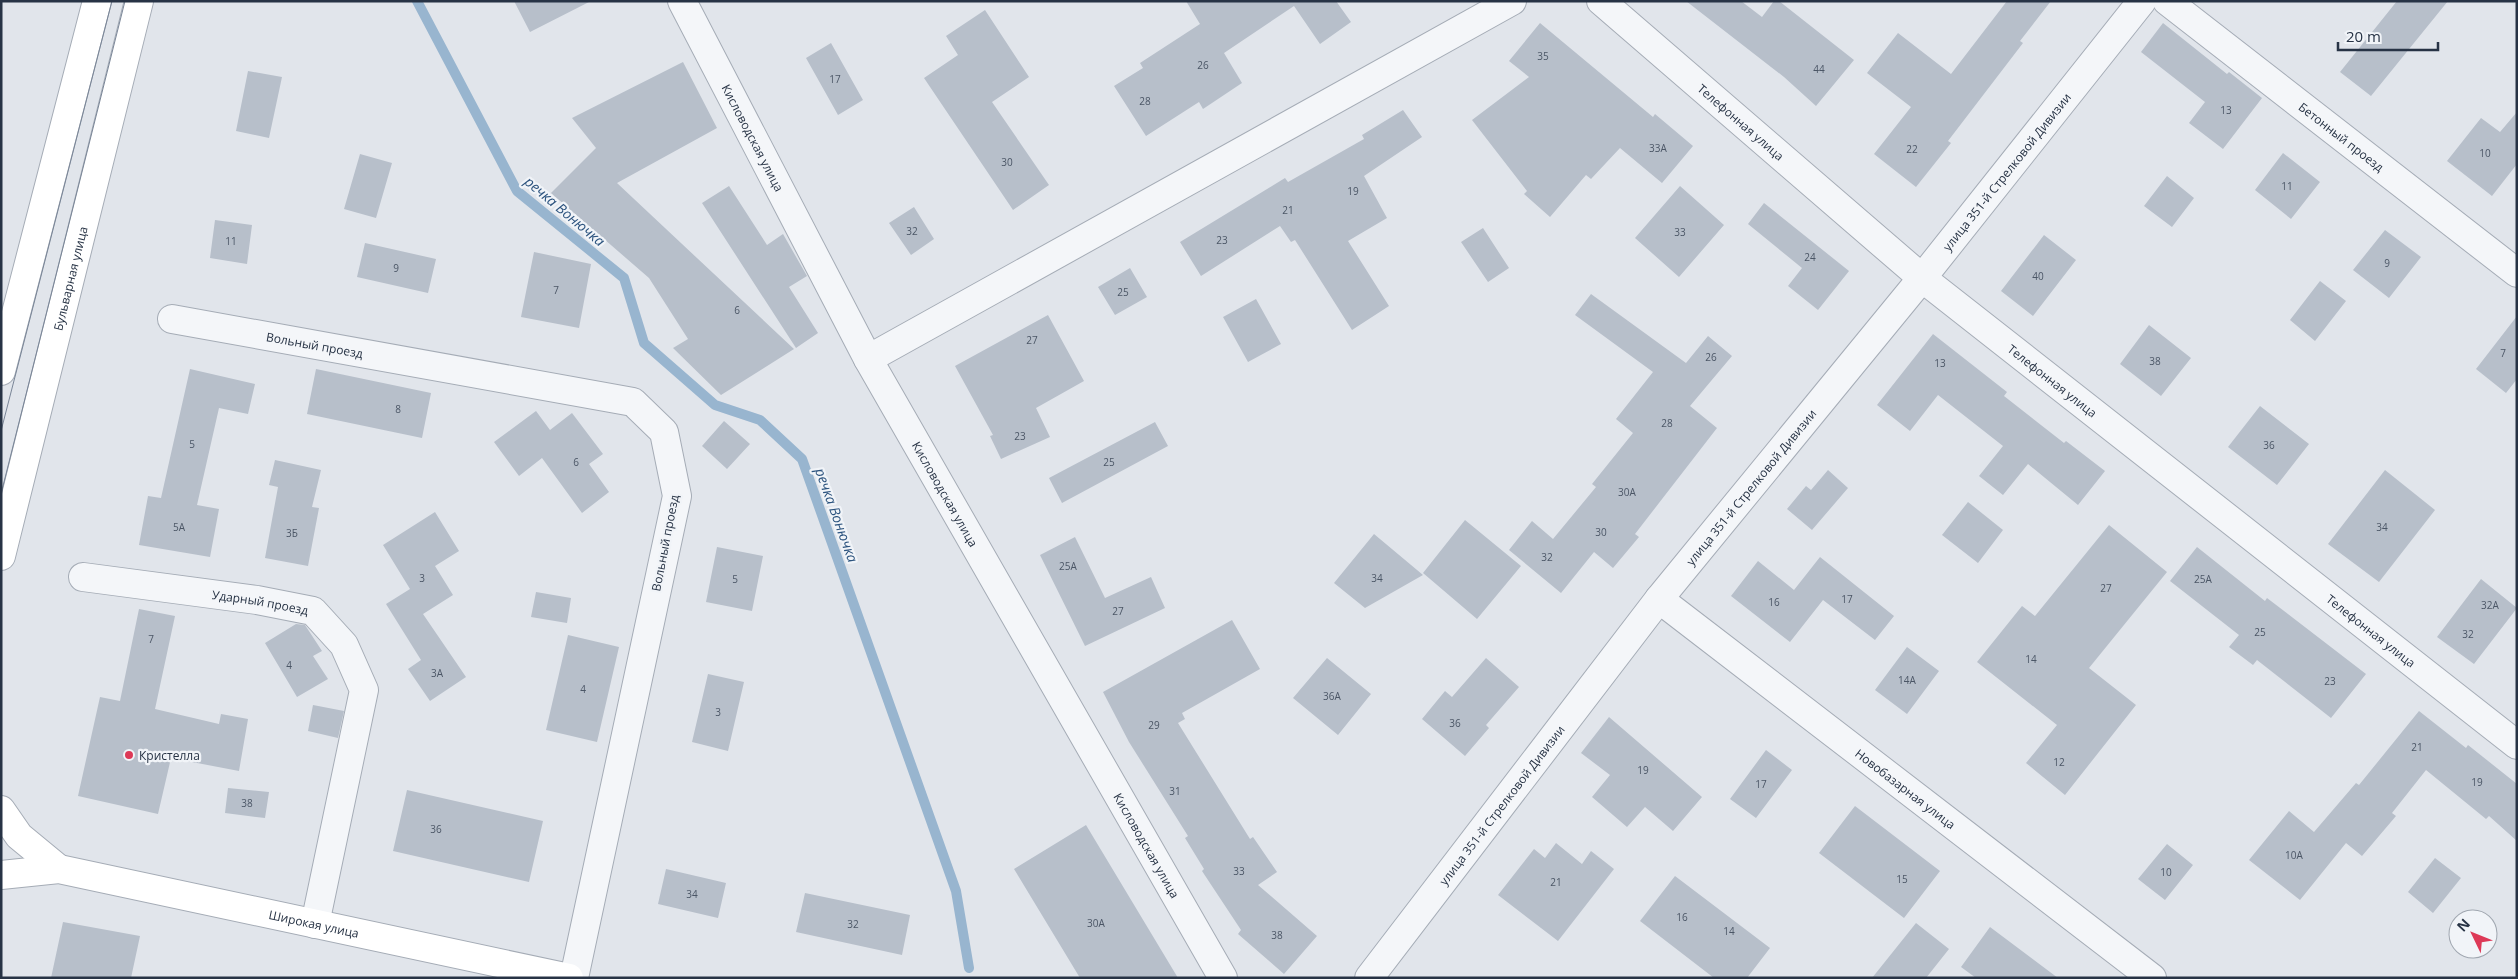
<svg xmlns="http://www.w3.org/2000/svg" width="2518" height="979" viewBox="0 0 2518 979" font-family="'Open Sans',sans-serif">
	<style>
		.lines { fill: none; stroke-linecap: round; stroke-linejoin: round }
		.stream { stroke: #98b5cf; stroke-width: 10 }
		.building { fill: #b7bfca }
		.minor-casing { stroke: #a5acb6; stroke-width: 30 }
		.secondary-casing { stroke: #a5acb6; stroke-width: 30 }
		.minor { stroke: #f4f6f9; stroke-width: 28 }
		.secondary { stroke: #fff; stroke-width: 28 }
		.tram { stroke: #798597; stroke-width: 1 }
		.poi-dot { fill: #dd3957; stroke: #f1f4f8; stroke-width: 2 }
		.labels { text-anchor: middle; dominant-baseline: central; stroke-width: 4.5; stroke-linejoin: round; paint-order: stroke }
		.number-label { font-size: 10px; fill: #4b5666 }
		.street-label { font-size: 12px; fill: #273345; stroke: #f1f4f8 }
		.poi-label { font-size: 12px; fill: #273345; stroke: #f1f4f8; text-anchor: start }
		.water-label { font-size: 14px; font-style: italic; fill: #2c537e; stroke: #f1f4f8 }
	</style>
	<rect width="100%" height="100%" fill="#e1e5eb"/>
	<g class="lines">
		<path class="stream" d="M417,1L517,191L624,278L644,343L715,405L760,420L802,459L956,891L969,968"/>
	</g>
	<path class="building" d="M514,1H591L530,32Z
		M1186,1H1336L1351,22L1320,44L1294,6L1224,53L1242,83L1203,109L1199,102L1146,136L1114,86L1143,68L1140,63L1200,24Z
		M1686,1H1741L1762,17L1774,1H1779L1854,60L1816,106L1784,77Z
		M2007,1H2051L2020,41L2023,43L1948,141L1951,143L1916,187L1874,154L1911,107L1867,73L1898,33L1951,74Z
		M2397,1H2448L2371,96L2340,72Z
		M985,10L1029,77L992,102L1049,185L1013,210L924,78L958,55L946,36Z
		M1540,23L1653,117L1655,114L1693,146L1662,183L1620,148L1591,179L1586,175L1550,217L1524,194L1527,191L1472,120L1529,77L1509,61Z
		M2163,23L2227,74L2229,72L2262,98L2223,149L2189,123L2205,102L2141,52Z
		M831,43L863,100L838,115L806,58Z
		M683,62L717,128L617,183L794,349L721,395L673,348L688,339L649,278L551,193L596,148L572,118Z
		M248,71L282,77L269,138L236,131Z
		M1403,110L1422,137L1364,176L1387,218L1348,241L1389,306L1352,330L1295,240L1291,242L1280,226L1201,276L1180,242L1285,178L1288,182L1364,139L1362,135Z
		M2517,112V164L2492,196L2447,161L2481,118L2500,132Z
		M2283,153L2320,182L2291,219L2255,190Z
		M360,154L392,163L376,218L344,209Z
		M2167,176L2194,198L2172,227L2144,206Z
		M729,186L767,245L783,234L807,276L789,287L818,333L796,348L702,203Z
		M1680,186L1724,225L1679,277L1635,238Z
		M1764,203L1849,271L1818,310L1788,286L1802,268L1748,224Z
		M914,207L934,239L911,255L889,223Z
		M215,220L252,225L247,264L210,258Z
		M1483,228L1509,268L1488,282L1461,242Z
		M2385,230L2421,257L2389,298L2353,270Z
		M2044,235L2076,260L2033,316L2001,291Z
		M365,243L436,259L428,293L357,277Z
		M534,252L591,264L579,328L521,317Z
		M1130,268L1147,297L1115,315L1098,287Z
		M2320,281L2346,301L2315,341L2290,320Z
		M1591,294L1686,363L1708,336L1732,356L1690,406L1717,428L1635,534L1639,537L1613,568L1594,552L1561,593L1509,550L1532,521L1553,539L1596,487L1592,484L1633,433L1616,419L1653,372L1575,315Z
		M1256,299L1281,344L1248,362L1223,317Z
		M1048,315L1084,381L1036,408L1050,437L1001,459L990,436L993,435L955,366Z
		M2517,316V379L2506,393L2476,369Z
		M2149,325L2191,358L2161,396L2120,364Z
		M1933,334L2007,392L2004,396L2064,443L2066,441L2105,471L2078,505L2028,464L2003,495L1979,476L2003,446L1938,395L1910,431L1877,405Z
		M190,369L255,384L248,414L219,408L197,505L219,509L210,557L139,545L148,496L161,498Z
		M316,369L431,393L422,438L307,414Z
		M2260,406L2309,444L2277,485L2228,447Z
		M536,411L550,430L572,413L603,454L589,464L609,492L582,513L542,458L519,476L494,442Z
		M724,421L750,444L727,469L702,446Z
		M1155,422L1168,446L1062,503L1049,478Z
		M275,460L321,470L312,507L319,508L308,566L265,558L278,487L269,485Z
		M1828,470L1848,488L1812,530L1787,509L1806,486L1811,490Z
		M2385,470L2435,510L2379,582L2328,544Z
		M1968,502L2003,530L1978,563L1942,535Z
		M435,512L459,551L435,566L453,595L423,614L466,677L430,701L408,669L421,660L386,604L410,589L383,545Z
		M1465,520L1521,566L1477,619L1423,573Z
		M2109,525L2167,572L2089,668L2136,705L2065,795L2026,763L2057,725L1977,662L2022,606L2035,616Z
		M1374,534L1423,575L1365,608L1334,583Z
		M1075,537L1105,598L1151,577L1165,608L1085,646L1040,555Z
		M717,547L763,556L752,611L706,602Z
		M2197,547L2265,601L2267,598L2366,674L2331,718L2257,660L2253,665L2229,647L2239,635L2170,581Z
		M1820,557L1894,616L1875,640L1823,600L1790,642L1731,596L1758,561L1794,590Z
		M2481,579L2517,608L2474,664L2437,637Z
		M536,592L571,598L567,623L531,617Z
		M139,609L175,616L155,709L219,724L221,714L248,719L239,771L171,758L158,814L78,796L100,697L120,701Z
		M1232,620L1260,669L1182,713L1185,719L1178,723L1250,839L1253,837L1277,872L1258,885L1317,936L1284,974L1238,934L1241,930L1202,871L1204,869L1185,838L1188,836L1129,742L1103,692Z
		M296,624L305,625L322,651L313,656L328,679L297,697L265,643Z
		M568,635L619,647L597,742L546,730Z
		M1907,647L1939,671L1907,714L1875,690Z
		M1327,658L1371,694L1338,735L1293,698Z
		M1486,658L1519,687L1486,725L1489,728L1465,756L1422,719L1445,691L1452,697Z
		M708,674L744,682L728,751L692,742Z
		M313,705L344,711L338,738L308,731Z
		M2419,711L2466,748L2468,745L2517,784V841L2489,816L2486,819L2426,770L2392,813L2396,816L2362,856L2346,843L2300,900L2249,860L2289,811L2314,832L2356,783L2359,785Z
		M1609,717L1702,797L1673,831L1645,807L1627,827L1592,797L1610,775L1581,753Z
		M1766,750L1792,770L1756,818L1730,799Z
		M228,788L269,792L265,818L225,813Z
		M407,790L543,821L529,882L393,851Z
		M1855,806L1940,871L1904,918L1819,853Z
		M1086,825L1178,978H1080L1014,869Z
		M1556,843L1582,864L1591,851L1614,869L1558,941L1498,895L1534,849L1545,858Z
		M2167,844L2193,865L2165,900L2138,879Z
		M2435,858L2461,878L2433,913L2408,892Z
		M666,869L726,883L718,918L658,904Z
		M1675,876L1770,948L1747,978H1714L1640,921Z
		M805,893L910,915L902,955L796,932Z
		M63,922L140,936L131,978H51Z
		M1916,923L1949,949L1926,978H1872Z
		M1990,927L2058,978H1976L1961,967Z"/>
	<g class="lines">
		<defs>
			<g id="minor">
				<path id="s1" d="M682,1L868,359L1223,978"/>
				<path id="s2" d="M1601,1L1922,278L2517,745"/>
				<path id="s3" d="M2167,1L2517,273"/>
				<path id="s4" d="M172,319L633,402L664,432L677,496L574,978"/>
				<path d="M868,359L1512,1"/>
				<path id="s5" d="M83,577L257,600L313,611L344,645L364,690L315,924"/>
				<path id="s6" d="M1659,599L2152,978"/>
				<path id="s7" d="M1369,978L1659,599L1922,278L2142,1"/>
			</g>
			<g id="secondary">
				<path d="M1,371L97,1"/>
				<path id="s8" d="M1,556L139,1"/>
				<path d="M1,810L19,836L59,869"/>
				<path id="s9" d="M1,875L59,869L569,978"/>
			</g>
		</defs>
		<use href="#minor" class="minor-casing"/>
		<use href="#secondary" class="secondary-casing"/>
		<use href="#minor" class="minor"/>
		<use href="#secondary" class="secondary"/>
		<path class="tram" d="M1,431L112,1
			M1,494L125,1"/>
	</g>
	<circle class="poi-dot" cx="129" cy="755" r="5"/>
	<g class="labels">
		<g class="number-label">
			<text x="1543" y="56">35</text>
			<text x="1203" y="65">26</text>
			<text x="1819" y="69">44</text>
			<text x="835" y="79">17</text>
			<text x="1145" y="101">28</text>
			<text x="2226" y="110">13</text>
			<text x="1658" y="148">33А</text>
			<text x="1912" y="149">22</text>
			<text x="2485" y="153">10</text>
			<text x="1007" y="162">30</text>
			<text x="2287" y="186">11</text>
			<text x="1353" y="191">19</text>
			<text x="1288" y="210">21</text>
			<text x="912" y="231">32</text>
			<text x="1680" y="232">33</text>
			<text x="1222" y="240">23</text>
			<text x="231" y="241">11</text>
			<text x="1810" y="257">24</text>
			<text x="2387" y="263">9</text>
			<text x="396" y="268">9</text>
			<text x="2038" y="276">40</text>
			<text x="556" y="290">7</text>
			<text x="1123" y="292">25</text>
			<text x="737" y="310">6</text>
			<text x="1032" y="340">27</text>
			<text x="2503" y="353">7</text>
			<text x="1711" y="357">26</text>
			<text x="2155" y="361">38</text>
			<text x="1940" y="363">13</text>
			<text x="398" y="409">8</text>
			<text x="1667" y="423">28</text>
			<text x="1020" y="436">23</text>
			<text x="192" y="444">5</text>
			<text x="2269" y="445">36</text>
			<text x="576" y="462">6</text>
			<text x="1109" y="462">25</text>
			<text x="1627" y="492">30А</text>
			<text x="179" y="527">5А</text>
			<text x="2382" y="527">34</text>
			<text x="1601" y="532">30</text>
			<text x="292" y="533">3Б</text>
			<text x="1547" y="557">32</text>
			<text x="1068" y="566">25А</text>
			<text x="422" y="578">3</text>
			<text x="1377" y="578">34</text>
			<text x="735" y="579">5</text>
			<text x="2203" y="579">25А</text>
			<text x="2106" y="588">27</text>
			<text x="1847" y="599">17</text>
			<text x="1774" y="602">16</text>
			<text x="2490" y="605">32А</text>
			<text x="1118" y="611">27</text>
			<text x="2260" y="632">25</text>
			<text x="2468" y="634">32</text>
			<text x="151" y="639">7</text>
			<text x="2031" y="659">14</text>
			<text x="289" y="665">4</text>
			<text x="437" y="673">3А</text>
			<text x="1907" y="680">14А</text>
			<text x="2330" y="681">23</text>
			<text x="583" y="689">4</text>
			<text x="1332" y="696">36А</text>
			<text x="718" y="712">3</text>
			<text x="1455" y="723">36</text>
			<text x="1154" y="725">29</text>
			<text x="2417" y="747">21</text>
			<text x="2059" y="762">12</text>
			<text x="1643" y="770">19</text>
			<text x="2477" y="782">19</text>
			<text x="1761" y="784">17</text>
			<text x="1175" y="791">31</text>
			<text x="247" y="803">38</text>
			<text x="436" y="829">36</text>
			<text x="2294" y="855">10А</text>
			<text x="1239" y="871">33</text>
			<text x="2166" y="872">10</text>
			<text x="1902" y="879">15</text>
			<text x="1556" y="882">21</text>
			<text x="692" y="894">34</text>
			<text x="1682" y="917">16</text>
			<text x="1096" y="923">30А</text>
			<text x="853" y="924">32</text>
			<text x="1729" y="931">14</text>
			<text x="1277" y="935">38</text>
		</g>
		<g class="street-label">
			<text stroke="none"><textPath href="#s2" startOffset="185">Телефонная улица</textPath></text>
			<text stroke="none"><textPath href="#s1" startOffset="154">Кисловодская улица</textPath></text>
			<text stroke="none"><textPath href="#s3" startOffset="221">Бетонный проезд</textPath></text>
			<text stroke="none"><textPath href="#s7" startOffset="1028">улица 351-й Стрелковой Дивизии</textPath></text>
			<text stroke="none"><textPath href="#s8" startOffset="286">Бульварная улица</textPath></text>
			<text stroke="none"><textPath href="#s4" startOffset="145">Вольный проезд</textPath></text>
			<text stroke="none"><textPath href="#s2" startOffset="590">Телефонная улица</textPath></text>
			<text stroke="none"><textPath href="#s7" startOffset="622">улица 351-й Стрелковой Дивизии</textPath></text>
			<text stroke="none"><textPath href="#s1" startOffset="559">Кисловодская улица</textPath></text>
			<text transform="translate(665 543) rotate(-79)">Вольный проезд</text>
			<text stroke="none"><textPath href="#s5" startOffset="179">Ударный проезд</textPath></text>
			<text stroke="none"><textPath href="#s2" startOffset="995">Телефонная улица</textPath></text>
			<text stroke="none"><textPath href="#s6" startOffset="311">Новобазарная улица</textPath></text>
			<text stroke="none"><textPath href="#s7" startOffset="218">улица 351-й Стрелковой Дивизии</textPath></text>
			<text stroke="none"><textPath href="#s1" startOffset="964">Кисловодская улица</textPath></text>
			<text stroke="none"><textPath href="#s9" startOffset="319">Широкая улица</textPath></text>
		</g>
		<g class="poi-label">
			<text x="139" y="755">Кристелла</text>
		</g>
		<g class="water-label">
			<text transform="translate(565 211) rotate(40)">речка Вонючка</text>
			<text transform="translate(837 515) rotate(70)">речка Вонючка</text>
		</g>
	</g>
	<rect width="2518" height="979" fill="none" stroke="#273345" stroke-width="5"/>
	<g transform="translate(2473 934) rotate(313)"><circle r="24" fill="#f1f4f8" stroke="#a0a7b0"/>
	<path d="M0-4L9 19L0 12L-9 19Z" fill="#dd3957"/>
	<text y="-8" font-size="14" font-weight="bold" text-anchor="middle" fill="#273345">N</text>
	</g>
	<path d="M2338 42v8h100v-8" fill="none" stroke="#273345" stroke-width="2.5"/>
	<text x="2346" y="42" font-size="15" fill="#273345" stroke="#f1f4f8" stroke-width="4" paint-order="stroke">20 m</text>
</svg>
